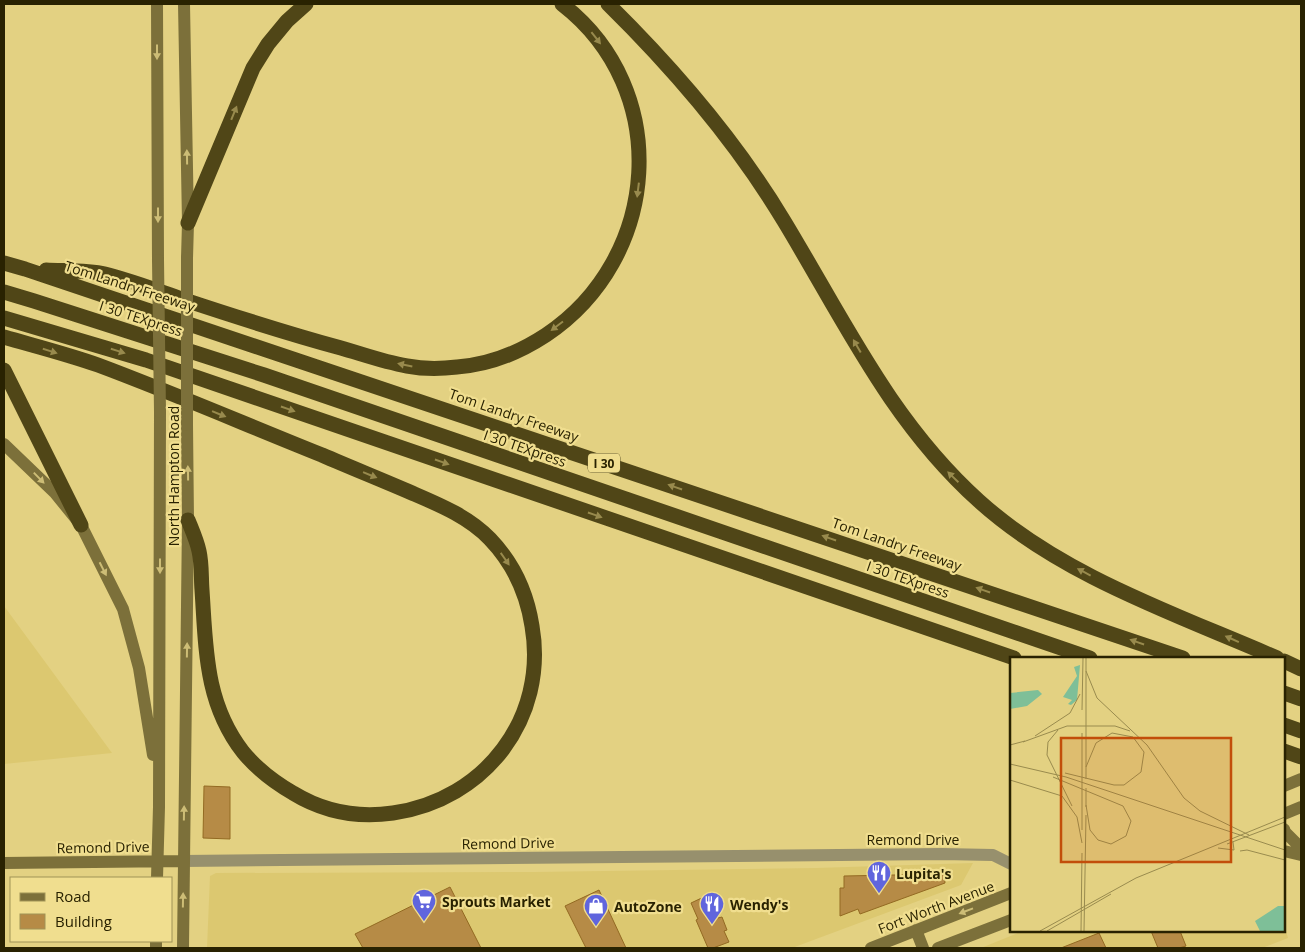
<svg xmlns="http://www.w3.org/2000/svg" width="1305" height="952" viewBox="0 0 1305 952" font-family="'Open Sans',sans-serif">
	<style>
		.built { fill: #dcc870 }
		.building { fill: #b68b46; stroke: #936a22 }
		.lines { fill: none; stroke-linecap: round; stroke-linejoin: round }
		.street { stroke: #97906d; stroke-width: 12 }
		.secondary { stroke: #7c703a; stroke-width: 12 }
		.highway { stroke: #504617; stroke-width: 15 }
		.secondary-bridge { stroke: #7c703a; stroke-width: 12 }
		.oneway { fill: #988a4d }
		.oneway2 { fill: #cdbd76 }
		.labels { text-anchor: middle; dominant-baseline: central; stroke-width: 4.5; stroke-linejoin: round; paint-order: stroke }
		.shield { fill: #f0de8f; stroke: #655a2c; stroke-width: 1 }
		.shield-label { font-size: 12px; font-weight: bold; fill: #292201 }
		.street-label { font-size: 14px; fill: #292201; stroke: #f0de8f }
		.poi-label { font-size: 14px; font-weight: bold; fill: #292201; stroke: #f0de8f; text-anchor: start }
		.inset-road { fill: none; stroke: #998b4e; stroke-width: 1 }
		.view { fill: #c24e0a; fill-opacity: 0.15; stroke: #c24e0a; stroke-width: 2.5 }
		.inset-edge { fill: none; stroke: #292201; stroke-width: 2.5 }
	</style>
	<rect width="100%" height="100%" fill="#e3d182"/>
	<path class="built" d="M4,606L112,753L4,764Z
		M973,863L961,885L792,948H207L210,876L216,873L534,872L816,868Z
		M1284,924L1288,938L1262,948H981L1023,931H1284Z"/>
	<path class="building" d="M204,786L230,787V839L203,838Z
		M944,874L945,883L860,914L858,909L840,916V888H844V876Z
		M450,887L481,948H363L355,934Z
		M599,890L626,948H586L565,906Z
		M708,895L718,918L722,917L727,930L724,931L729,942L713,948H708L696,920L698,919L691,903Z
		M1151,931H1180L1186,946L1179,948H1158Z
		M1099,933L1106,948H1061Z"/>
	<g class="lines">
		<path class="street" d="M183,861L942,854L993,855L1011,864"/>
		<path class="secondary" d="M157,4L158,260
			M184,4L188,223L187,258
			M4,444L55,493L81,525L123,609L139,668L153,755
			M1284,786L1301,779
			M1284,814L1301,807
			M1284,829L1285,832L1301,848
			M1284,851L1301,855
			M4,863L183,861
			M157,878L159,807L160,412
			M916,930L923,948
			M156,948V941
			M183,948L188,520L187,425
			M871,948L1011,893
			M938,948L1011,920"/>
		<path class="highway" d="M608,4C674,69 736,141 784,221C844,320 891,422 979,501C1062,576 1176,614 1277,658
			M188,223L253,68L268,44L287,21L306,4
			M4,263L25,269L1183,658
			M46,270C65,271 87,270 105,274C130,280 155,290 179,298C233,316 286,333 341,348C362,354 384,362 407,366C423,369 440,369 457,367C488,365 520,352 546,335C661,258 673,90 562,4
			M4,292L34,301L264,375L1090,658
			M4,318L146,360L1014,658
			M4,337C35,346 67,354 98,365C173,393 247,425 322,455C352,468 382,480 412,493C440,505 469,517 490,539C513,563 527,594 532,626C548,718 485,800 393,813C358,818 324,812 293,793C274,782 257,769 243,752C205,703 206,649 202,590C201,578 202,564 199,551C197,541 192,530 188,520
			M4,370L81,525
			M1284,661L1301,669
			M1284,693L1301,699
			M1284,725L1301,731
			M1284,751L1301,757"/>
		<path class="secondary-bridge" d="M187,258V425
			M158,260L160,412"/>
	</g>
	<defs><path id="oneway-solid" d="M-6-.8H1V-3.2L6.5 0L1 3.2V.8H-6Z" transform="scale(1.25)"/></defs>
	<g class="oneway">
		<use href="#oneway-solid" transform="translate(596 38) rotate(52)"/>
		<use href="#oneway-solid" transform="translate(234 113) rotate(-68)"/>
		<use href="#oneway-solid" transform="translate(638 190) rotate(97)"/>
		<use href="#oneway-solid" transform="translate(557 326) rotate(143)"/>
		<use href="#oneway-solid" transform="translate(857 346) rotate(-120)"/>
		<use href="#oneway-solid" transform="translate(50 351) rotate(17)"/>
		<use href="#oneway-solid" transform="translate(118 351) rotate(17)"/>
		<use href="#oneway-solid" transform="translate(405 365) rotate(-168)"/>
		<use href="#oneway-solid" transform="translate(288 409) rotate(19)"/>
		<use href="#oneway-solid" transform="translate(219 414) rotate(22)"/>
		<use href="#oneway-solid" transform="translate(442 462) rotate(19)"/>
		<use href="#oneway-solid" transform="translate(370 475) rotate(22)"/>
		<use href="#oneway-solid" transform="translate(953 477) rotate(-136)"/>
		<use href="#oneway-solid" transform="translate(675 487) rotate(-161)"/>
		<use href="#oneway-solid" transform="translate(595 515) rotate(19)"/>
		<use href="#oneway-solid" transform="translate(829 538) rotate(-161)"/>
		<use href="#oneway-solid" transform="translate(505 559) rotate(55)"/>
		<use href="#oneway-solid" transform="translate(1084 572) rotate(-152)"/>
		<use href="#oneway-solid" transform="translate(983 590) rotate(-161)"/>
		<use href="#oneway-solid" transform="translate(1232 639) rotate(-156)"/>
		<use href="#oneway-solid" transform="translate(1137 642) rotate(-161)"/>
	</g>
	<g class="oneway2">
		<use href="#oneway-solid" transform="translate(157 52) rotate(90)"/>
		<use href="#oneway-solid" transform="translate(187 157) rotate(-91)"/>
		<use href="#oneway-solid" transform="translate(158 215) rotate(90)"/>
		<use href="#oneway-solid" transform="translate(188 473) rotate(-91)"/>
		<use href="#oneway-solid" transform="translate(39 478) rotate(46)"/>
		<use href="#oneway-solid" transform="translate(160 566) rotate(90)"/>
		<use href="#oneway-solid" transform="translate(103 569) rotate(63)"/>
		<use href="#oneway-solid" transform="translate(187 650) rotate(-89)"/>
		<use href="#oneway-solid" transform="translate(184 813) rotate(-89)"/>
		<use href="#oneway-solid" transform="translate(183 900) rotate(-89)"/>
		<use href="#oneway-solid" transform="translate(966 911) rotate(159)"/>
	</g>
	<defs>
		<symbol id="restaurant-pin" viewBox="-11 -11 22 30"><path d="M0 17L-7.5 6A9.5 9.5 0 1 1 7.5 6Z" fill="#6065dd" stroke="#f0de8f"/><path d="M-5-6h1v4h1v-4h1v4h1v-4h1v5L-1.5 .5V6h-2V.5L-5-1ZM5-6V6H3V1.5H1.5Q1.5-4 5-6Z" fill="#fff"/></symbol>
		<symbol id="supermarket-pin" viewBox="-11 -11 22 30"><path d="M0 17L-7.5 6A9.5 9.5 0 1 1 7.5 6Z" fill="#6065dd" stroke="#f0de8f"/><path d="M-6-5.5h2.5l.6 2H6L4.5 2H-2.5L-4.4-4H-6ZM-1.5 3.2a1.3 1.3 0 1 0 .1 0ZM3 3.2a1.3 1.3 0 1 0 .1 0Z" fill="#fff"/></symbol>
		<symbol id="shop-pin" viewBox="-11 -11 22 30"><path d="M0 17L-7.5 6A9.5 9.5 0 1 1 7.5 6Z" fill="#6065dd" stroke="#f0de8f"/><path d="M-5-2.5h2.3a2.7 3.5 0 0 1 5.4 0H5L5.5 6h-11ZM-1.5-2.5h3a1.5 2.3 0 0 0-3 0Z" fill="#fff"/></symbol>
	</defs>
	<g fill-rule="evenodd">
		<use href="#restaurant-pin" x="865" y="859" width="28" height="38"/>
		<use href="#supermarket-pin" x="410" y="887" width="28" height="38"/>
		<use href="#restaurant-pin" x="698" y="890" width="28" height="38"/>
		<use href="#shop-pin" x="582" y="892" width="28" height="38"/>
	</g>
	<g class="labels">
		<rect class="shield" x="588" y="453.5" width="32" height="19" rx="4"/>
		<g class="shield-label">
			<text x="604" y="463">I 30</text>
		</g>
		<g class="street-label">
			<text transform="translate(130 286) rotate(18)">Tom Landry Freeway</text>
			<text transform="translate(141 318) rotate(18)">I 30 TEXpress</text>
			<text transform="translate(514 415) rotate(19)">Tom Landry Freeway</text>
			<text transform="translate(525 448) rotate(19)">I 30 TEXpress</text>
			<text transform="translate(173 476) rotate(-90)">North Hampton Road</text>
			<text transform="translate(897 544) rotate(19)">Tom Landry Freeway</text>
			<text transform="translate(908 579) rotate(19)">I 30 TEXpress</text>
			<text x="913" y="839">Remond Drive</text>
			<text transform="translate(508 843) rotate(-1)">Remond Drive</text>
			<text transform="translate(103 847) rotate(-1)">Remond Drive</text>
			<text transform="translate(936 907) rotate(-21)">Fort Worth Avenue</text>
		</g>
		<g class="poi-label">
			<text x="896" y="873">Lupita's</text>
			<text x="442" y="901">Sprouts Market</text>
			<text x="730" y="904">Wendy's</text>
			<text x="614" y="906">AutoZone</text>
		</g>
	</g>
	<g transform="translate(1010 657)">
		<rect width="275" height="275" fill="#e3d182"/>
		<path d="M70,8L67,43L61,48L58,47L62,43L53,40L67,19L64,10ZM0,27V36L28,33L32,37L17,49L0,52ZM268,249H275V274H250L245,264Z" fill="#7ebf98"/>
		<path class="inset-road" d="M76,14L87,41L137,88L174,141L190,154L239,178M72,53L73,1M48,73L38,85L37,98L62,149M72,76V173M25,79L60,56L70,37M13,85L57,69H105L120,74M0,88L15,84M0,107L56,120L275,193M55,116L104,128H114L131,115L134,95L123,80L102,76L86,86L76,110M43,120L113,149L121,164L116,179L101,187L88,183L80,173L76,148M76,122V1M0,123L52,139L67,160L72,186M76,131V150M217,187L275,165M208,191L224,193L223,185M230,194L237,193L275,203M30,274L126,221L275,160M37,274L101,237M71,274L72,196M74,274L76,158"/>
		<path class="view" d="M51,81H221V205H51Z"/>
		<rect width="275" height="275" class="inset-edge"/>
	</g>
	<rect width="1305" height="952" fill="none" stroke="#292201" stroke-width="10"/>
	<rect x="10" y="877" width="162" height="65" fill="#f0de8f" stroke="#a09356"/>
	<rect x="20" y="893" width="25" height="8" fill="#7c703a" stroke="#a09356"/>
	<text x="55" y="902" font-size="15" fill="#292201">Road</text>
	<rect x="20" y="914" width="25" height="15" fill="#b68b46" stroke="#a09356"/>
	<text x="55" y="927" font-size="15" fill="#292201">Building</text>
</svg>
